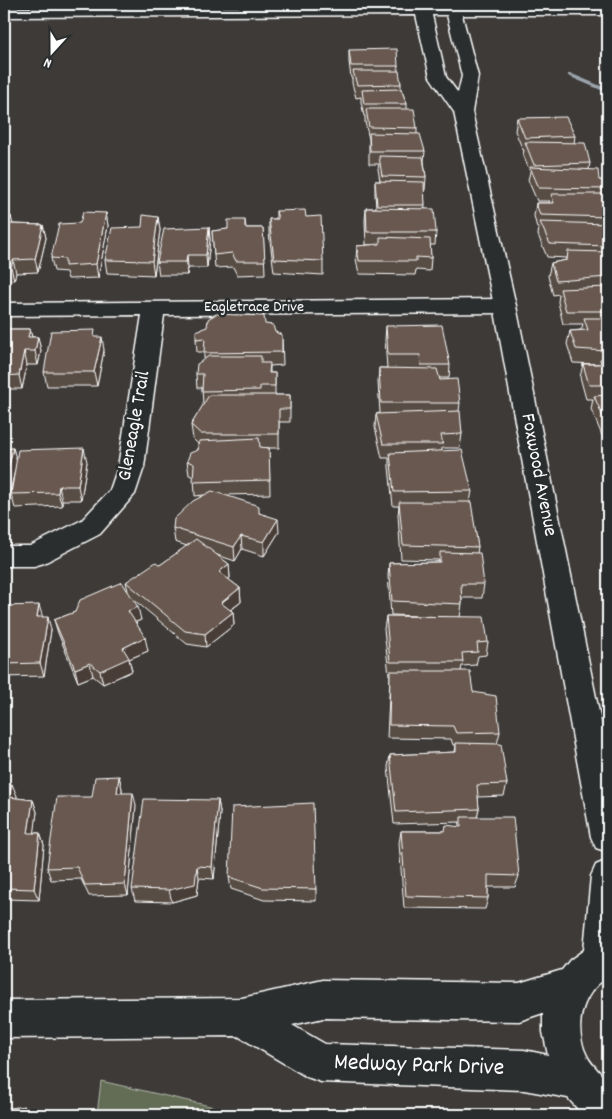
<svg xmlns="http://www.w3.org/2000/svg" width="612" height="1119" viewBox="0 0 612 1119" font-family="Dekko,sans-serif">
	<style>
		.green { fill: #636d54; stroke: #b1b6aa }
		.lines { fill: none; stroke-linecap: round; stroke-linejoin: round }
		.stream { fill: #9ba4ac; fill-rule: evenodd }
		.street-casing { stroke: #fff; stroke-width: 3 }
		.secondary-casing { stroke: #fff; stroke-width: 3 }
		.street { fill: #2a2d2e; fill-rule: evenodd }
		.secondary { fill: #2a2d2e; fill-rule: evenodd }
		.wall { fill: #594d44; stroke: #fff }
		.shaded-wall { fill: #493e37; stroke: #fff }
		.building { fill: #68594f; stroke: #fff }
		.labels { text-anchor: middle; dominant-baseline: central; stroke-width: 5; stroke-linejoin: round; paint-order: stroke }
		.far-street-label { font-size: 16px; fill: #fff; stroke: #2a2d2e }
		.street-label { font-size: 20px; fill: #fff; stroke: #2a2d2e }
		.near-street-label { font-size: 24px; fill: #fff; stroke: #2a2d2e }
	</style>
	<rect width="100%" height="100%" fill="#3d3a38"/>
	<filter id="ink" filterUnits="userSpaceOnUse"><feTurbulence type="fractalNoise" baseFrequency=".02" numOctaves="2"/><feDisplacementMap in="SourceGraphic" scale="10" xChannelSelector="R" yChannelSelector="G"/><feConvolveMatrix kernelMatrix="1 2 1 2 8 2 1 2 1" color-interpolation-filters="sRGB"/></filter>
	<g filter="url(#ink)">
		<path class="green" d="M101,1081L249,1115H97Z"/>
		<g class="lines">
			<path class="stream" d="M568,74H572L608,89V93L568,76Z"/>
			<defs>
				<path id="street" d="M505,299L513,301L516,306L513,311L505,313L164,315L144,467L135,494L100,534L44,563L34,566H4V546H30L82,520L110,490L118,467L142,315L4,316V303Z"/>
				<path id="secondary" d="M608,5V15H462L478,76L472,112L516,306L608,756V852L596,848L591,837L494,306L454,112L430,77L416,15L4,17V8ZM432,15H447L462,76L458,93L446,77Z
					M608,860V977C581,993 573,1028 587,1056C592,1066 603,1074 608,1084C611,1091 608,1107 608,1115H583L568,1098L524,1090L321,1082L307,1077L238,1036L4,1038V1000L242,998L323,980L519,983L562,970L570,960L584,950L591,876L596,865ZM543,1013V1032L548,1055L524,1050L325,1044L292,1025L323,1018L519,1021Z"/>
			</defs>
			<use href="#street" class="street-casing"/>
			<use href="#secondary" class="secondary-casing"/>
			<use href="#street" class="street"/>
			<use href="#secondary" class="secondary"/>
		</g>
		<path class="wall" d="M349,50L398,66V71L401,84V89L407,104V109L417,128V134L425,151L424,161L426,177L425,190H424L425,209L436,232L435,245H430L431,258L430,271L416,270L415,275L359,274L356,259L357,246L372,245H366L365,221L366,208H376L375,194V181H380L378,169L379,164H369V139L365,122V116H364L361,102V97L356,98L352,83V78H351L349,62Z
			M517,118L575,136L574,143L590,163L589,169L599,180L608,181V466L605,452L607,445H606L591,409L593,399H586L580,377L583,364H599L573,363L567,344L570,331L581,330L583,324H563L558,302L559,294L553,295L548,276L551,263L566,260L567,258L547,257L538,235L539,228H537L534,216L536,203H549L550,201H537L528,180L530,172L523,155L524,150H523L515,131Z
			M276,211L306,217L323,261V275L274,272L269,233V219H276Z
			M106,213L108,226L98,278L68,279L66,272L54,271L51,258L80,223Z
			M4,216L13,224L43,225L46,238L38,272L16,273L14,280H4Z
			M158,217L160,230L154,275L107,273L105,260L142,227Z
			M245,220L246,228H263L265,274L237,275L233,267L215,268L212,231L228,229Z
			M209,227L210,240L207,268H188L187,275H159L157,262Z
			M265,324L275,332L282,335L283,365L270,366V373H275V395H290V422H279V448H263H269L270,494L224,495L260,513L279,532L264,556L242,549L235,561L217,555L229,564L230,578L228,579L240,588L241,602L231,610L233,612L234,625L206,647L187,644L133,599L141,620L136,622L148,651L129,659L132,671L103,684L93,676L78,682L58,633L54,620L75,612L128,591L126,582L160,565L187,546L175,542L173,528L204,495L195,496L194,477L189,475L187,461L198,450V444L193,439L191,425L204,404H203L202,388H197L196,374L204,359V352H197L196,339Z
			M386,326L450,365L449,378H439L440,380L460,403L459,411L462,434L460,448H442V450L472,491L470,502L478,547L477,553L484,584L482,598H462V604L460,617L488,642L486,655L478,656L476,665L462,666L461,671L473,692L500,732L497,744L507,784L504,796L478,797L479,809L477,817L519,876L515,887H488V898L485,909L404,908L399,843L401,831H445L458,827L460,822L394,824L388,767L390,755L455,752L456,745H453L451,739L387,738L390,675H389L384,629L386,616L446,617L391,615L388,576L389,563L438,562L439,560L401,559L398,515L399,506H393L389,467V458H382L375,427L376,414L380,413L378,382L379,368H387L385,340Z
			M4,329H30L32,337H38L41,351L38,365H27L22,389H4Z
			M96,337L104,350L97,386H47L44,372Z
			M13,448L16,460L87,462L81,500H62V506L15,508L11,494L14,472L8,500H4V449Z
			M4,606L43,617L51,630L44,676L4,677Z
			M119,776L122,789V793L136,805L128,895L89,896L81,879L51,880L47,868L92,797Z
			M4,784L17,796L16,798L33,800L37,812L34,833H40L44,845L39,900L4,899Z
			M218,800L220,812L214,879L199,878L197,895L172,902L135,901L132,889Z
			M229,877L316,889V901L264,900L231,889Z"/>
		<path class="shaded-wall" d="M106,213L108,226L98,278L96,264Z
			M11,216L14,229L9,224Z
			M158,217L160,230L154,275L152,261Z
			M43,225L46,238L38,272L35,259Z
			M209,227L210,240L207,268L206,255Z
			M187,255L188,268L187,275L186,262Z
			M13,260L16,273L14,280L11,267Z
			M30,329L33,342L28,337Z
			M38,337L41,351L38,365L35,351Z
			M102,337L104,350L97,386L94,372Z
			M24,351L27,365L22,389L19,375Z
			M13,448L17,462L8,500L4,487Z
			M84,448L87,462L81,500L78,486Z
			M59,486L62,500V506L58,493Z
			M278,519L279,532L264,556V542Z
			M241,536L242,549L235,561L234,547Z
			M229,564L230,578L220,585L219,572Z
			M240,588L241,602L222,616L221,603Z
			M39,605L43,618L37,617Z
			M138,607L141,620L131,624L128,611Z
			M233,612L234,625L206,647L205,634Z
			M48,617L51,630L44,676L40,663Z
			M145,637L148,651L129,659L132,671L103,684L100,671L123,648Z
			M90,663L93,676L78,682L75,669Z
			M119,776L122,789L121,805L117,793Z
			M12,784L17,796L14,810L9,797Z
			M133,793L136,805L128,895L125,884Z
			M33,800L37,812L33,845L28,833Z
			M218,800L220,812L214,879L212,867Z
			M40,833L44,845L39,900L34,889Z
			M197,866L199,878L197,895L172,902L169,890Z
			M24,1106L30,1115H26Z"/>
		<path class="building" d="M397,49L398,66H351L349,50Z
			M353,71H399L401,84L357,85Z
			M401,89L407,104H364L362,90Z
			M366,109H414L417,128L369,127Z
			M566,117L575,136L525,138L517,118Z
			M369,133L420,134L425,151H370Z
			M525,142L585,143L590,163L534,165Z
			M379,156L423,157L426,177L382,176Z
			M530,167L598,170L599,180L608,181V189L539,188Z
			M375,181L424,182L425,205H377Z
			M551,194H608V217L540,215L536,203H554Z
			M366,208L434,209L436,232H367Z
			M305,210L306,217L321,216L323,261L274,259L269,219H278L276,211Z
			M83,212L106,213L96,264L65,266V259L51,258L59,224L80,223Z
			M143,215L158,217L152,261L105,260L112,228L142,227Z
			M4,216H11L9,224L43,225L35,259L13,260L11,267H4Z
			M228,220H245V228H263L265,261H236L232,253L214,255L212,231L228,229Z
			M540,222L608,224V246L550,244Z
			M209,227L206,255H187L186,262H157L164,229Z
			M380,237L430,239L431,258L416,257V261H359L357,246L380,244Z
			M568,251L608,252V277L556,281L551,263L567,260Z
			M608,287V311H566L560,289Z
			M216,314L264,316L265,324L273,325L275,332L282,335V352L204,353L205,338L196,339V331L207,327L208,319Z
			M584,318H608V346H605L606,351L576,349L570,331L588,330Z
			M442,325L450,365H421L420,355H388L386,326Z
			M4,329H30L28,337H38L35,351H24L19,375L4,376Z
			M95,330L94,337H102L94,372H44L51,331Z
			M209,356H261V363H270L269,373H275V386H260V390L202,391L203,374H196L197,364Z
			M608,358V385H589L583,364H601L600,359Z
			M379,368L437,369L440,380L457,379L460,403H381Z
			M209,395H290V409H279V434H201L191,425Z
			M608,395V428L594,396Z
			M460,411L462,434L441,435L443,444H383L376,414Z
			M259,438L260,447L269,448L270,480L193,482L194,464L187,461L190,453L198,450L199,441Z
			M13,448L4,487V449Z
			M84,448L78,486H59L58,493L11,494L18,450Z
			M462,450L472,491L394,492L390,453Z
			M212,491L259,506V513L278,519L264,542L241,536L234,547L173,528L174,519L193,501Z
			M399,502H471L478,547L403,545Z
			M196,539L229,564L219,572L240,588L221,603L233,612L205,634L185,631L126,582L156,562L160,565Z
			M440,552L480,553L484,584H461L462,604L392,601L389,563L440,562Z
			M122,582L138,607L128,611L145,637L123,648L129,658L100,671L90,663L75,669L54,620L75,612L80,600Z
			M39,605L37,617H48L40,663L4,664V606Z
			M386,616L484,617L488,642L477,643L478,652L462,653L463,662H390Z
			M390,671H470L473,692L496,696L500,732L456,733L453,726L389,725Z
			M456,743L501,744L507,784L477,785L479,809L396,812L390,755L456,752Z
			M119,776L117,793H133L125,884L85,885L77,867L47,868L57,797H92L95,777Z
			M4,784H12L9,797L33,800L28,833H40L34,889L4,888Z
			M144,799L218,800L212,867L197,866L195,884L169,890L132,889Z
			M313,803L316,889L263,888L229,877L232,807Z
			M461,817H513L519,876L488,875V898L406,896L401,831H445L446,825L461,827Z
			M24,1106L26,1115H4V1109Z"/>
	</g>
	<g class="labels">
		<g class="far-street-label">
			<text x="254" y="307">Eagletrace Drive</text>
		</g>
		<g class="street-label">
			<text transform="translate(135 426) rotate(-80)">Gleneagle Trail</text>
			<text transform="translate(538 475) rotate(79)">Foxwood Avenue</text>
		</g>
		<g class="near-street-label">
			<text transform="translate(419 1066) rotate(2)">Medway Park Drive</text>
		</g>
	</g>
	<rect width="612" height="1119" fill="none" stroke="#2a2d2e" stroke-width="20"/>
	<rect x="10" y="10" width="592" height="1099" fill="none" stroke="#fff" stroke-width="2" filter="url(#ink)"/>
	<g transform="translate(52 52) rotate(201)" stroke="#2a2d2e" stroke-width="4" paint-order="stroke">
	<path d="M0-4L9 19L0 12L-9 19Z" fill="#ffffff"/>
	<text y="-8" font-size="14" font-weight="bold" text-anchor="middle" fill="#ffffff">N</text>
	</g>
</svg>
